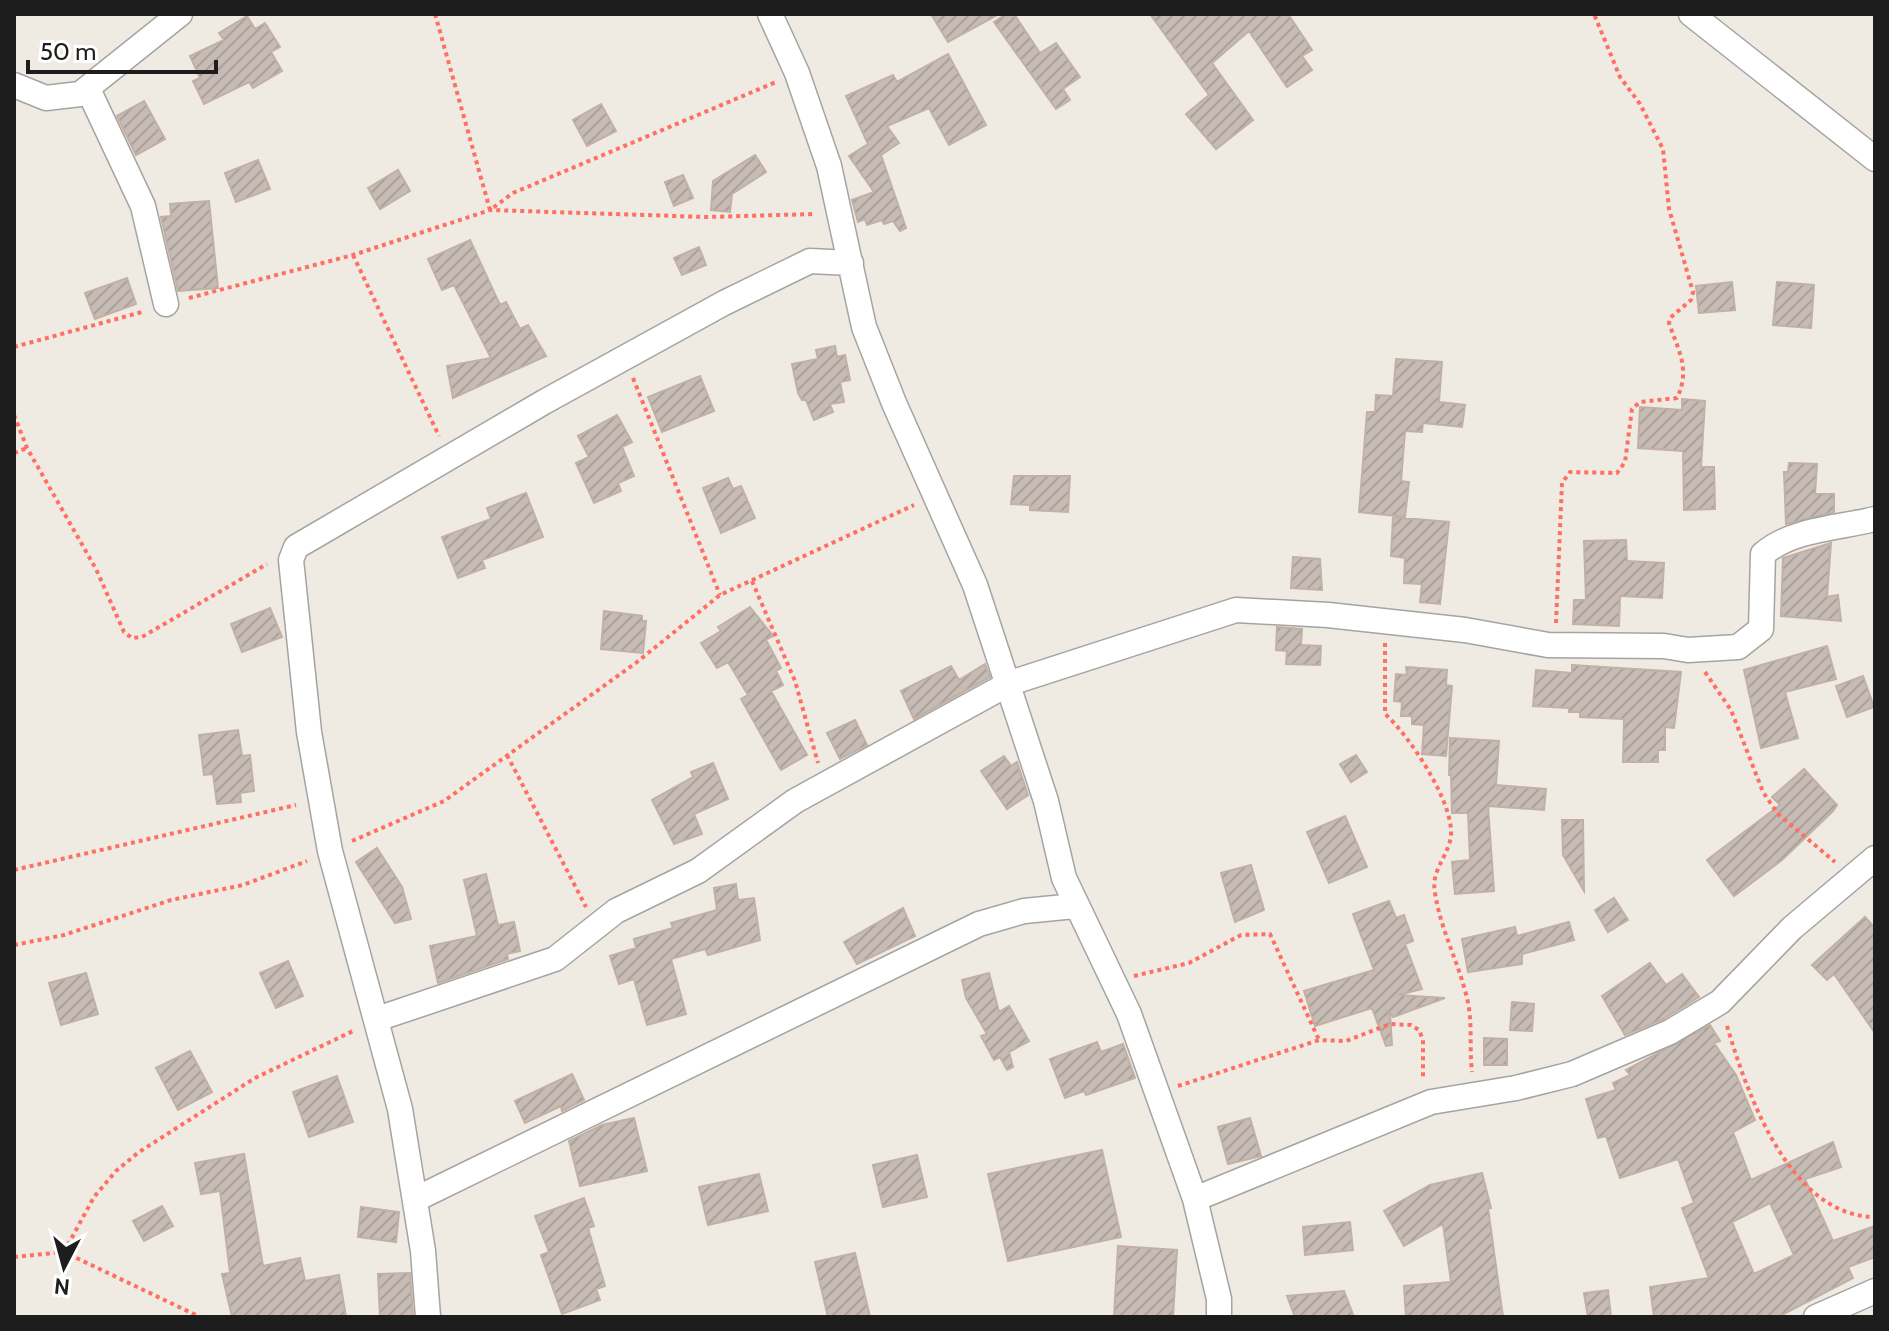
<svg xmlns="http://www.w3.org/2000/svg" width="1889" height="1331" viewBox="0 0 1889 1331" font-family="Cabin,sans-serif">
	<style>
		.building { fill: url(#building-hatch); stroke: #c2b0a4; stroke-width: 2; fill-rule: evenodd }
		.lines { fill: none; stroke-linecap: round; stroke-linejoin: round }
		.minor-casing { stroke: #a4a4a4; stroke-width: 27 }
		.path { stroke: #ff6f63; stroke-width: 4; stroke-dasharray: 4 4; stroke-linecap: butt }
		.minor { stroke: #fff; stroke-width: 24 }
	</style>
	<defs>
		<pattern id="building-hatch" width="6" height="6" patternUnits="userSpaceOnUse" patternTransform="scale(2)"><rect width="6" height="6" fill="#c7bcb5"/><path d="M-1 1l2-2M0 6l6-6M5 7l2-2" fill="none" stroke="#aaa19b"/></pattern>
	</defs>
	<rect width="100%" height="100%" fill="#efeae2"/>
	<path class="building" d="M931,14H999L948,42Z
		M1006,14H1014L1040,53L1056,43L1080,77L1063,89L1070,100L1056,109L994,22Z
		M1150,14H1288L1312,50L1302,56L1312,70L1287,87L1249,31L1212,63L1253,120L1216,149L1186,114L1209,95Z
		M247,16L255,29L265,23L280,47L271,52L282,71L253,88L249,82L204,104L193,81L200,78L190,56L224,40L219,33Z
		M948,54L986,125L949,145L929,108L887,126L899,143L881,155L906,228L900,231L893,221L884,224L882,220L867,225L865,219L858,222L852,200L874,192L849,156L868,144L846,96L893,75L897,82Z
		M144,101L165,139L136,155L117,116Z
		M601,104L616,131L587,146L573,120Z
		M755,155L766,172L732,194L730,212L711,210L713,181Z
		M258,160L270,189L236,202L225,173Z
		M398,170L410,191L380,209L368,188Z
		M683,175L693,198L674,206L665,182Z
		M209,201L218,288L178,291L161,217L171,216L170,204Z
		M470,240L500,305L506,302L520,329L528,325L546,356L453,398L447,366L491,358L454,285L442,290L428,259Z
		M699,247L706,265L682,275L674,258Z
		M127,278L136,304L95,319L85,293Z
		M1732,282L1735,310L1699,313L1696,286Z
		M1777,282L1814,285L1811,328L1773,325Z
		M835,346L837,357L845,355L850,380L840,382L844,402L830,404L833,412L814,420L806,400H802L798,393L792,364L818,359L816,350Z
		M1396,359L1442,362L1439,402L1465,405L1462,427L1423,423L1422,432L1405,431L1401,481L1409,482L1405,517L1359,512L1367,412H1375L1376,395L1393,396Z
		M700,376L714,411L662,432L648,397Z
		M1682,399L1705,401L1701,467H1714L1715,509L1684,510L1683,451L1638,448L1640,407L1682,410Z
		M617,415L632,442L622,447L634,476L618,483L621,491L594,503L576,463L589,457L578,436Z
		M1789,463L1817,464L1815,494H1834V512L1786,524L1784,472H1788Z
		M1014,476H1070L1068,512L1030,510V505L1011,504Z
		M728,478L733,489L741,486L755,518L721,533L703,488Z
		M526,493L543,537L482,560L485,568L458,578L442,537L491,519L487,508Z
		M1393,517L1449,522L1440,604L1420,602L1422,584L1404,583L1405,558L1391,556Z
		M1626,540L1627,561L1664,563L1662,598L1620,596L1619,626L1573,624L1574,600H1586L1584,541Z
		M1831,543L1827,597L1838,595L1841,621L1781,616L1783,558Z
		M1293,557L1320,559L1322,590L1291,588Z
		M750,607L773,636L766,640L781,668L776,671L783,685L771,691L807,755L781,770L741,699L748,695L728,662L717,668L701,643L721,631L718,627Z
		M270,608L282,637L242,652L231,624Z
		M604,611L642,616V621H646L643,653L601,649Z
		M1277,627L1302,629L1301,645L1321,646L1320,665L1286,664L1287,651L1276,650Z
		M1827,646L1836,679L1785,692L1798,738L1761,748L1744,670Z
		M985,664L990,677L914,719L901,691L951,666L959,680Z
		M1572,665L1681,672L1674,728L1665,727V750H1658V762H1623L1624,719L1580,717V712H1569V708L1533,706L1536,670L1572,673Z
		M1406,667L1447,670L1446,685L1452,686L1446,756L1422,754L1424,725L1412,724V716H1401L1402,702L1394,701L1396,674L1407,675Z
		M1863,676L1874,707L1847,717L1836,686Z
		M855,720L867,745L840,759L827,733Z
		M238,730L242,756L250,755L254,791L240,793L241,802L217,804L213,774L204,775L199,735Z
		M1450,738L1499,741L1496,785L1546,789L1544,810L1488,806L1494,891L1455,894L1452,862L1470,860L1468,813H1452L1451,775H1449Z
		M1356,755L1367,772L1351,782L1340,764Z
		M1004,756L1011,766L1017,762L1028,795L1007,809L981,771Z
		M713,763L728,799L694,814L702,834L674,844L652,800L693,777L691,772Z
		M1804,769L1837,805L1833,811L1782,860L1734,896L1707,860L1780,805L1772,797Z
		M1345,816L1367,867L1329,883L1307,832Z
		M1562,820H1583L1584,891L1563,855Z
		M377,848L402,887L411,919L395,923L356,862Z
		M1251,865L1264,910L1235,922L1221,873Z
		M486,874L498,925L514,922L520,951L507,954L508,959L438,983L430,946L477,936L464,880Z
		M736,884L738,900L754,898L760,940L708,955L705,949L671,959L686,1014L647,1025L634,979L619,984L610,956L636,948L634,939L673,928L671,923L717,910L714,888Z
		M1614,898L1628,920L1608,932L1595,910Z
		M1389,901L1396,918L1404,915L1413,941L1405,944L1422,989L1398,995L1445,998L1393,1017L1390,1013L1392,1045L1386,1046L1372,1008L1315,1026L1304,991L1374,970L1353,914Z
		M903,908L915,936L857,964L844,942Z
		M1865,917L1875,928V1033L1834,974L1827,980L1812,965Z
		M1569,922L1574,940L1522,954V964L1468,972L1462,939L1515,927L1517,936Z
		M288,961L303,996L276,1008L260,973Z
		M1650,963L1666,985L1682,974L1699,997L1663,1019L1625,1035L1602,996Z
		M86,973L98,1014L61,1025L49,983Z
		M989,973L999,1012L1009,1006L1029,1041L1009,1052L1013,1067L1007,1070L1000,1057L994,1060L981,1036L987,1034L966,998L962,980Z
		M1512,1002L1534,1004L1532,1031L1510,1030Z
		M1710,1025L1720,1041L1714,1043L1736,1075L1755,1120L1733,1132L1751,1180L1833,1142L1841,1167L1805,1179L1833,1241L1875,1226V1257L1848,1267L1853,1278L1778,1317H1654L1650,1287L1709,1278L1682,1208L1694,1203L1678,1159L1620,1178L1606,1136L1598,1138L1586,1099L1616,1090L1613,1083L1630,1075L1626,1070ZM1770,1203L1794,1255L1754,1274L1732,1222Z
		M1484,1038L1507,1039V1065H1484Z
		M1097,1042L1101,1052L1123,1044L1135,1078L1086,1095L1084,1091L1065,1098L1050,1059Z
		M190,1051L212,1092L178,1110L156,1068Z
		M572,1074L584,1100L562,1111L561,1106L525,1123L515,1101Z
		M337,1076L353,1122L309,1137L293,1092Z
		M634,1118L647,1171L580,1186L569,1141L602,1125Z
		M1250,1118L1261,1156L1228,1164L1218,1127Z
		M1102,1150L1121,1237L1008,1261L988,1174Z
		M244,1154L263,1266L300,1258L305,1281L339,1275L346,1317H232L222,1274L230,1273L220,1191L201,1194L195,1163Z
		M917,1155L927,1197L883,1207L873,1165Z
		M1482,1173L1491,1208H1488L1503,1317H1406L1404,1286L1451,1282L1443,1224L1404,1246L1384,1211L1430,1185Z
		M759,1174L768,1211L708,1225L699,1187Z
		M584,1198L594,1226L588,1228L605,1286L596,1289L600,1300L562,1314L541,1255L549,1252L535,1216Z
		M162,1206L173,1226L144,1241L133,1221Z
		M361,1207L399,1212L396,1242L358,1237Z
		M1350,1222L1353,1250L1305,1255L1303,1227Z
		M1118,1246L1177,1250L1173,1317H1114Z
		M855,1253L870,1317H828L815,1262Z
		M410,1273L413,1316L380,1317L378,1274Z
		M1608,1290L1611,1317H1588L1584,1293Z
		M1344,1291L1354,1317H1295L1287,1296Z"/>
	<g class="lines">
		<defs>
			<path id="minor" d="M770,14L797,73L829,166L864,327L894,403L975,585L1046,801L1064,878L1129,1014L1195,1199L1219,1299V1317
				M1691,14L1875,159
				M14,85L46,98L80,94L180,14
				M88,89L143,206L166,304
				M377,1019L555,959L616,911L698,871L795,801L1010,683L1236,610L1328,615L1465,630L1548,645L1664,646L1688,650L1738,647L1761,629L1763,554C1792,529 1839,528 1875,519
				M416,1199L979,924L1024,911L1075,906
				M1195,1199L1431,1102L1516,1088L1572,1074L1670,1032L1720,1002L1792,928L1875,858
				M428,1317L423,1251L400,1109L330,851L309,732L291,560L296,547L544,402L724,303L810,261L851,263
				M1816,1317L1875,1291"/>
		</defs>
		<use href="#minor" class="minor-casing"/>
		<path class="path" d="M435,14L490,210L513,193L776,82
			M353,255L439,436
			M189,298L353,255L490,210L707,217L815,214
			M14,347L142,312
			M633,378L720,595
			M14,415L27,448L96,569L124,632L132,638L142,637L267,564
			M14,453L27,448
			M752,581L795,681L818,763
			M1556,623L1562,483L1570,472L1617,473L1625,462L1632,409L1640,402L1677,398C1691,369 1678,350 1669,323L1670,318L1691,300L1693,292L1669,209L1663,149L1640,104L1620,77L1594,14
			M1385,643V714C1409,735 1459,809 1450,841C1445,860 1431,872 1435,893C1441,931 1458,961 1467,998C1473,1023 1469,1047 1472,1072
			M1705,672L1731,710L1763,792L1778,814L1835,862
			M507,755L586,907
			M352,841L444,801L637,662L720,595L914,505
			M14,870L296,805
			M14,945L64,935L171,900L243,885L307,861
			M1134,976L1189,963L1241,935L1270,934L1319,1040
			M1727,1026C1747,1093 1789,1216 1875,1217
			M1178,1086L1319,1040L1346,1041L1390,1024L1411,1025L1419,1030L1423,1040V1080
			M64,1252L94,1197L116,1171L139,1152L255,1078L353,1031
			M14,1257L64,1252L200,1317"/>
		<use href="#minor" class="minor"/>
	</g>
	<rect width="1889" height="1331" fill="none" stroke="#1d1d1d" stroke-width="32"/>
	<g transform="translate(64 1267) rotate(186)" stroke="#ffffff" stroke-width="6" paint-order="stroke">
	<path d="M0-6L14 30L0 20L-14 30Z" fill="#1d1d1d"/>
	<text y="-12" font-size="22" font-weight="bold" text-anchor="middle" fill="#1d1d1d">N</text>
	</g>
	<path d="M28 60v12h188v-12" fill="none" stroke="#1d1d1d" stroke-width="4"/>
	<text x="40" y="60" font-size="24" fill="#1d1d1d" stroke="#ffffff" stroke-width="6" paint-order="stroke">50 m</text>
</svg>
